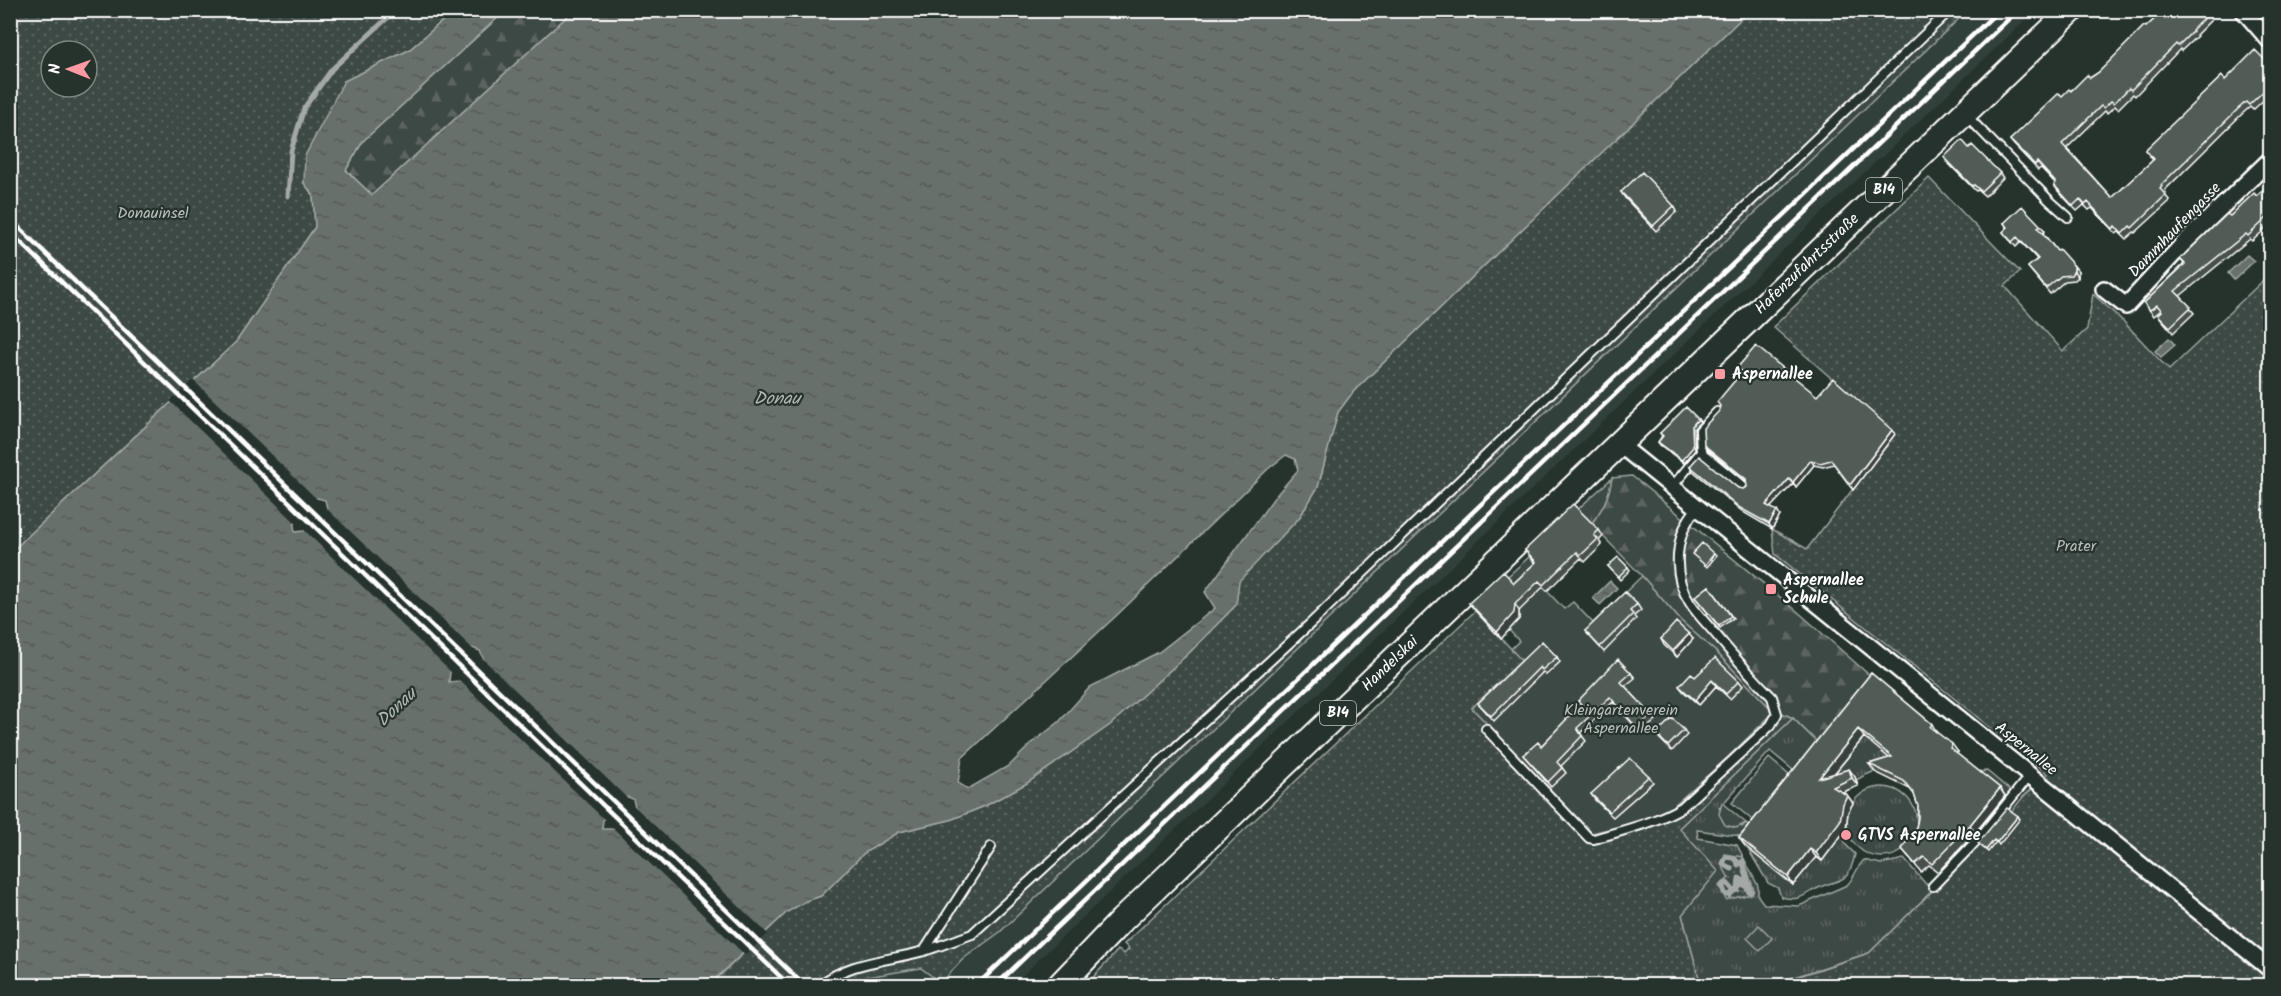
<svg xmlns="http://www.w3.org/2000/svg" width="2281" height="996" viewBox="0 0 2281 996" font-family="Kalam,sans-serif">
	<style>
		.built { fill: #333f3a }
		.grass { fill: url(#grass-tufts); stroke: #9ea4a2; stroke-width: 1.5 }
		.forest { fill: url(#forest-firs); stroke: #9ea4a2; stroke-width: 1.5 }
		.park { fill: url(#park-dots); stroke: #9ea4a2; stroke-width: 1.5; fill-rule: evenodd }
		.garden { fill: #3e4944; stroke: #9ea4a2; stroke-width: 1.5 }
		.water { fill: url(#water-ripples); stroke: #a4a9a7; stroke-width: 1.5; fill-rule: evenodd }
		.pier { fill: #26332d }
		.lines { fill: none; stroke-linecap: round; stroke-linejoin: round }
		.stream { stroke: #a4a9a7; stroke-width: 5 }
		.lane-casing { stroke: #fff; stroke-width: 12 }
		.street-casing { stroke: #fff; stroke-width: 20 }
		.primary-casing { stroke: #fff; stroke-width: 28 }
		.lane { stroke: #26332d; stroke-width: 8 }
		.street { stroke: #26332d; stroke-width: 15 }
		.primary { stroke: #26332d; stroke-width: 24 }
		.rail { stroke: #fff; stroke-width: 4.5 }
		.wall { fill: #464f4b; stroke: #fff; stroke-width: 1.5 }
		.shaded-wall { fill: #39403d; stroke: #fff; stroke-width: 1.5 }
		.building { fill: #515c57; stroke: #fff; stroke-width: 1.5 }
		.poi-dot { fill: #ff9aa2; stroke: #26332d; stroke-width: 2 }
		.labels { text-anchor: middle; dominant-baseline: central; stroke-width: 4.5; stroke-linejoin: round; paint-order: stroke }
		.shield { fill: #26332d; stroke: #bec2c0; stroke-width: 1.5 }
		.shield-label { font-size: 15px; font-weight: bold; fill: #fff }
		.park-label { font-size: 16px; fill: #bbbfbe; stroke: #26332d }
		.street-label { font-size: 16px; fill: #fff; stroke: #26332d }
		.poi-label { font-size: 16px; font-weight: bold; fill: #fff; stroke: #26332d; text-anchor: start }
		.water-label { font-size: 18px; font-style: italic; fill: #b3b8b6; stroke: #26332d }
	</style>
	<defs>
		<pattern id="grass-tufts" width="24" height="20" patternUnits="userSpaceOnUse" patternTransform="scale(1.5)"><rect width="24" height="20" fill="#3e4944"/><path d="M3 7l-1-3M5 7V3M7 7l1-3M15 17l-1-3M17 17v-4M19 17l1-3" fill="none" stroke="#5b6460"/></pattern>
		<pattern id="forest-firs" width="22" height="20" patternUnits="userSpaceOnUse" patternTransform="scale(1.5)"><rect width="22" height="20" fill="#3e4944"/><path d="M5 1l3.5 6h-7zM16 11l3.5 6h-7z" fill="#5b6460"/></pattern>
		<pattern id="park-dots" width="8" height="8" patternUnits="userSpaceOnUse" patternTransform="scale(1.5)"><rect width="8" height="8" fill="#3e4944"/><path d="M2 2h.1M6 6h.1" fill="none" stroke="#5b6460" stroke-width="1.8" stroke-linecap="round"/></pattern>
		<pattern id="water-ripples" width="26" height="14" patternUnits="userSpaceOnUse" patternTransform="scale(1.5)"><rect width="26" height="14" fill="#67706c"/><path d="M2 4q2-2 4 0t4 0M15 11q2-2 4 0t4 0" fill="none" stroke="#575a59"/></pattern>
	</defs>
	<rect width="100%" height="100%" fill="#26332d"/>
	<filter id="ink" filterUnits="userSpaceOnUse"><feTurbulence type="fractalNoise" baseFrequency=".0167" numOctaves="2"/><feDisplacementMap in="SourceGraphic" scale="12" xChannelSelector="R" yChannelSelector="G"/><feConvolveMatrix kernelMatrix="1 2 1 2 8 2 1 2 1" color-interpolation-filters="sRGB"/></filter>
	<g filter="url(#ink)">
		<path class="built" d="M1967,11H2035L1895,144L1883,157H1881L1032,966L1022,976L1020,985L836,986L843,981L922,968L941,983L963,959L1000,932Z"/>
		<path class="grass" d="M1612,478C1609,497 1603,509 1591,524L1577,510Z
			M1793,718L1822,747L1800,776L1770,751L1719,808L1742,827L1746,823L1749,826L1740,836L1697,830L1698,838L1737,845L1758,886V896L1764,904L1799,906L1847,885C1855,877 1856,868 1864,860L1881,864L1904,859L1932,891L1869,953L1769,985H1701L1682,915L1679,828Z
			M1864,737L1899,763C1878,771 1855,774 1843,794L1829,780Z
			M1987,771L2012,792L2008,798L1975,772Z
			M1847 822a35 35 0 1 1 70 0a35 35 0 1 1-70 0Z
			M1840,827L1846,845L1855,854C1848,887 1840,877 1816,889C1800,897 1800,901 1781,897L1778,888L1768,883L1748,849L1793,885Z"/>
		<path class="forest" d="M505,11H573L372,195L346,170L363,141Z
			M1632,476L1797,611L1876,681L1822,747L1793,718L1770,708L1716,652L1681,621L1642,576L1591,524C1603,509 1609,497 1612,478Z"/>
		<path class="park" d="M11,11H454L409,50L344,81L304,183L313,195L315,227L236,342L11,552ZM51,51H87V87H51Z
			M1749,11H1967L1000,932L963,959L941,983L921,968L843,981L836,985L709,986L787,912L806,901L821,896L864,853L899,832L950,820L985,806L1027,783L1110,725L1190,652L1236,605L1238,581L1299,518L1318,487L1338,412L1353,392Z
			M1929,178L2020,272L2005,286L2063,351L2087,329L2093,294L2124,322L2169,370L2270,274V985L1769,986L1869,953L1979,845L1988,852L2011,812L2023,797L2048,774L1775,554L1772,529L1807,549L1895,434L1773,327Z
			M1475,611L1522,660L1472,708L1592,833L1645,820L1672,807L1727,758L1771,715L1770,708L1793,718L1679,828L1718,871L1682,915L1701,985L1085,986L1118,950L1124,954L1129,949L1124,944Z
			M1725,854L1743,857L1754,890L1751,894L1726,900L1719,886L1729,878L1721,864Z"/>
		<path class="garden" d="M1529,557L1540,568L1533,576L1564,609L1573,602L1593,623L1642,576L1681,621L1716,652L1770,708L1771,715L1727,758L1672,807L1645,820L1592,833L1472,708L1522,661L1511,649L1519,641L1509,630L1505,634L1500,629L1510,622H1515L1519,619L1507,577Z
			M1769,758L1795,780L1758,825L1732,803Z
			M1722,803L1746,823L1736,828L1725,825L1719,814Z
			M1759,925L1772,938L1760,951L1747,938Z"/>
		<path class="water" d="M454,11H505L363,141L346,170L372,195L573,11H1749L1353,392L1338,412L1318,487L1299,518L1239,581L1236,605L1190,652L1110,725L1027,783L985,806L950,820L899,832L864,853L821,896L806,901L787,912L709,985L11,986V552L236,342L315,227L313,195L304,183L305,156L344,81L409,50ZM1286,455L1295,459L1298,470L1273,499L1205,592L1215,608L1159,652L1090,687L1059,722L1032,743L1010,765L968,789L958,783L962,758L1116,616L1268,469ZM317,498L325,500L327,508L304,531L295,532L294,525ZM472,648L480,651L483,658L460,681L449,682L450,672ZM625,797H628L633,799L635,807L613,829H602L603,820Z
			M2247,255L2254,261L2234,280L2228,273Z
			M2169,338L2175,345L2161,357L2155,351Z
			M1610,581L1617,588L1600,605L1593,598Z"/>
		<path class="pier" d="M193,380L319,501L298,525L170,401Z
			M324,506L474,650L453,674L302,528Z
			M480,656L629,800H626L606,821L458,679Z
			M632,804L768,934L745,955L611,826Z"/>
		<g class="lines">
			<path class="stream" d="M288,196L291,151L304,108L332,69L396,10
				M1743,863L1751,892H1749L1743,881
				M1732,869L1723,864L1726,857L1734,858L1737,861L1738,865L1743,861
				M1734,891L1727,883L1722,885L1725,893L1729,896L1734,891L1738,890L1739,878L1744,881V884L1741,886L1740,882L1743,881"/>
			<defs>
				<path id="lane" d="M1966,115L2050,201L2068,217
					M1701,452L1700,430L1717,412
					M1672,487L1701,452L1745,488
					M1486,729L1589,838L1594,839C1624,830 1655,823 1682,807L1771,725L1777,714L1772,697C1754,679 1738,661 1722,642C1712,629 1699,617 1690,603C1671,574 1675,533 1697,508
					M1933,886L1980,837L2030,775
					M924,951L991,847
					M819,986C848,961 889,961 924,951C940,946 956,940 972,934L1311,623L1950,10"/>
				<path id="street" d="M2243,10L2270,41
					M2104,289L2126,306L2183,244L2270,160
					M1619,444L2270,969"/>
				<path id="primary" d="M1059,986L1122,920L2072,10"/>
			</defs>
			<use href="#lane" class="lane-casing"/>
			<use href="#street" class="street-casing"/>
			<use href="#primary" class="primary-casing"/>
			<use href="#lane" class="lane"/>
			<use href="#street" class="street"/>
			<use href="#primary" class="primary"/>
			<path class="rail" d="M10,219L805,986
				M10,232L790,986
				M976,986L1999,10
				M995,986L2018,10"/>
		</g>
		<path class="wall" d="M2164,10H2215L2209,16L2212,19L2196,35L2197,36L2181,51L2180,49L2135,96L2133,94L2118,109L2115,106L2107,113L2105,111L2067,148L2112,198L2153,160L2145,150L2225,80L2271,66V93L2253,110L2250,107L2242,114L2165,190L2166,192L2164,194L2170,201L2135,233L2134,232L2126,239L2119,232L2116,234L2092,208L2089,210L2084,205L2077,211L2058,191L2054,185L2056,184L2041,168L2038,170L2014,145L2010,140L2062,96L2099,72Z
			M1969,148L2000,173L2003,178L1985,196L1978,190L1976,191L1947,162L1944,157Z
			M2271,183V224L2252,241L2250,239L2180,296L2194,313L2173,333L2158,315L2162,311L2161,310L2154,316L2144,303L2184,264L2180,259L2230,216L2257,196Z
			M1621,192L1674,206L1677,211L1656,231L1625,198Z
			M2004,223L2041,226L2045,231L2043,233L2057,251L2074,266L2078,271V277L2075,280L2065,281L2050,294L2028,267L2037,259L2021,242L2016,247L2007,237L2003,232L2007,228Z
			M1737,368L1817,396L1892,430L1895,434L1853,490L1834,464L1823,467L1814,465L1796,487L1793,484L1770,507L1780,516L1772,529L1743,512L1693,471L1690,466L1738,488L1743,489L1747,487L1746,481L1707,449L1704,445L1719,411L1742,373Z
			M1700,422L1694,428L1695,450L1684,463L1660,445L1658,442L1662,436L1660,433Z
			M1599,530L1603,536L1599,541L1602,545L1585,562L1581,558L1547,591L1543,587L1519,611V619L1501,639L1474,609L1469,603L1514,583L1535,563L1525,550Z
			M1608,566L1628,567L1630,570L1620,580Z
			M1709,586L1733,618L1720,628L1695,597Z
			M1637,604L1641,610L1634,616L1636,619L1604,652L1585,631Z
			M1661,639H1693L1677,657L1664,645Z
			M1557,657L1560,662L1546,675L1543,672L1494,721L1478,703Z
			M1631,673L1635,678L1625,686L1656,720L1641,733L1613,702L1580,733L1586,741L1561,766L1566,773L1551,787L1523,755L1541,746L1581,705L1578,701Z
			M1871,673L1932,724L1937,733L1958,752L1957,754L2000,788L2005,796L1975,833L1938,872L1929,865L1921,872L1902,849L1916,828L1918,818V806L1914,794L1910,789L1875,772L1869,764L1889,758L1864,737L1834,774L1855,777L1858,786L1843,792L1847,795L1853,803L1848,812L1846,829L1822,861L1816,857L1793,885L1745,846L1739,838Z
			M1695,677L1739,681L1743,686L1730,699L1716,686L1699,705L1683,691L1679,686Z
			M1684,730L1687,735L1672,751L1660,739L1656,734Z
			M1649,776L1653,782L1613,817L1595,800L1591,794Z"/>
		<path class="shaded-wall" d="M2074,266L2078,271V277L2074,271Z
			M1698,419L1700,422L1694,428L1695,450L1684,463L1682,460L1692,426Z
			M1892,430L1895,434L1853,490L1850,485Z
			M1811,460L1814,465L1796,487L1793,482Z
			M1789,479L1793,484L1769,509L1766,505Z
			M1777,511L1780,516L1772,529L1769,524Z
			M1714,554L1716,556L1707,567L1705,565Z
			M1515,604L1519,611V619L1501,639L1497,632Z
			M1689,634L1693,639L1677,657L1673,651Z
			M1712,680L1716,686L1699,705L1695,700Z
			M1858,729L1864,737L1824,786L1819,778Z
			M1952,744L1958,752L1955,756L1950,748Z
			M1849,769L1855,777L1858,786L1852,778Z
			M2000,788L2005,796L1975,833L1970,825Z
			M1847,795L1853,803L1848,812L1846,829L1822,861L1816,853Z
			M2018,816L2020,819L1999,845L1997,842Z
			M1994,840L1996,842L1988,852L1986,850Z
			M1810,849L1816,857L1793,885L1788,877Z"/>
		<path class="building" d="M2164,10H2205L2208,14L2192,30L2193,31L2178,46L2176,44L2131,90L2129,88L2114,103L2111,101L2104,108L2101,106L2062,144L2112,198L2154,159L2145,150L2222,76L2225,80L2255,50L2271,66V84L2249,105L2246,102L2238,109L2161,185L2162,186L2160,189L2166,195L2132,228L2130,226L2122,234L2115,226L2113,229L2088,202L2085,205L2080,199L2073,206L2054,185L2056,183L2037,162L2035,165L2010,140L2059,93L2062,96L2069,89L2071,91L2087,75L2090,78L2099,72L2144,26L2146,27Z
			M1962,140L1969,148L1972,145L2000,173L1981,191L1974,185L1972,186L1944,157Z
			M1642,172L1674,206L1653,226L1621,192Z
			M2271,183V214L2248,236L2246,234L2175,291L2191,307L2170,327L2158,315L2162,311L2157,305L2150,310L2144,303L2185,264L2180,259L2227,214L2230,216L2254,193L2257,196Z
			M2022,206L2041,226L2038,228L2057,251L2059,249L2074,266V271L2071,275L2061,276L2046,288L2028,267L2038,259L2017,237L2012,242L2003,232L2008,227L2004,223Z
			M1756,346L1817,396L1833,378L1892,430L1850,485L1831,460L1820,463L1811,460L1793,482L1789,479L1766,505L1777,511L1769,524L1740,508L1690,466L1699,456L1738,488L1743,489L1747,487L1746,479L1704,445L1703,428L1719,411L1720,406L1717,402L1742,372L1737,368Z
			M1686,407L1698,419L1692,426L1693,447L1682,460L1658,442L1663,436L1660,433Z
			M1573,504L1599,530L1594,535L1598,539L1580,556L1577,552L1543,585L1539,581L1515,604L1514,613L1497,632L1469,603L1503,571L1514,583L1536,562L1525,550Z
			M1702,543L1714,554L1705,565L1692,554Z
			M1618,557L1628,567L1618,577L1608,566Z
			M1709,586L1731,616L1719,626L1695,597Z
			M1625,592L1637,604L1630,611L1633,614L1600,647L1585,631Z
			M1676,622L1689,634L1673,651L1661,639Z
			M1542,641L1557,657L1542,670L1540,667L1491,716L1478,703Z
			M1715,658L1739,681L1726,694L1712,680L1695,700L1679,686L1691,673L1695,677Z
			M1618,659L1631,673L1621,682L1652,715L1637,728L1610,697L1577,728L1582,736L1557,762L1562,768L1548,782L1523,755L1538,742L1541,746L1581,704L1578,701Z
			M1871,673L1932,724L1930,727L1952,744L1950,748L2000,788L1970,825L1932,864L1924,857L1915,864L1902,849L1916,828L1918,818V806L1914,794L1904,781L1869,764L1892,757L1858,729L1819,778L1849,769L1852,778L1833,787L1847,795L1843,804L1840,821L1816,853L1810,849L1788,877L1739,838Z
			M1672,718L1684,730L1668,746L1656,734Z
			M1630,758L1649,776L1609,812L1591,794Z
			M2007,808L2018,816L1997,842L1994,840L1986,850L1978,843Z"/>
	</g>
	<g class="poi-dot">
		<rect x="1714" y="368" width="12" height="12" rx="3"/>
		<rect x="1765" y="583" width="12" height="12" rx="3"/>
		<circle cx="1846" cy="835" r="6"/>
	</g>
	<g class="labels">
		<g class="shield">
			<rect x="1866" y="178" width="36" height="24" rx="4.5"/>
			<rect x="1320" y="701" width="36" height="24" rx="4.5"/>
		</g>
		<g class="shield-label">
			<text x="1884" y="190">B14</text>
			<text x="1338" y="713">B14</text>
		</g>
		<g class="park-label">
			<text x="153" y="213">Donauinsel</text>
			<text x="2076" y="546">Prater</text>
			<text x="1621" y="710">Kleingartenverein<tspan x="1621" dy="18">Aspernallee</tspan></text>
		</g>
		<g class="street-label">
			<text transform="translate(2175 230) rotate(-46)">Dammhaufengasse</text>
			<text transform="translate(1807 264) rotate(-44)">Hafenzufahrtsstraße</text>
			<text transform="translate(1390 664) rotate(-44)">Handelskai</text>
			<text transform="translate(2026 749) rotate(39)">Aspernallee</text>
		</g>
		<g class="poi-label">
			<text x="1732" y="374">Aspernallee</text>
			<text x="1783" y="580">Aspernallee<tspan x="1783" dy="18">Schule</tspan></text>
			<text x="1858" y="835">GTVS Aspernallee</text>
		</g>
		<g class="water-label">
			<text x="777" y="399">Donau</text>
			<text transform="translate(397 708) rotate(-43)">Donau</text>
		</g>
	</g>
	<rect width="2281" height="996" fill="none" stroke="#26332d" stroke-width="36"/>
	<rect x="18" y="18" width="2245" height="960" fill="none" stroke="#fff" stroke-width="2" filter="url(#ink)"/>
	<g transform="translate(69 69) rotate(271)"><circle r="28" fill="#26332d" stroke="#7d8581" stroke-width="1.5"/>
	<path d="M0-4.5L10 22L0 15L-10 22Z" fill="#ff9aa2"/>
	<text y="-9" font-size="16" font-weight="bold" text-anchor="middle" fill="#ffffff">N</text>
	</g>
</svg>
